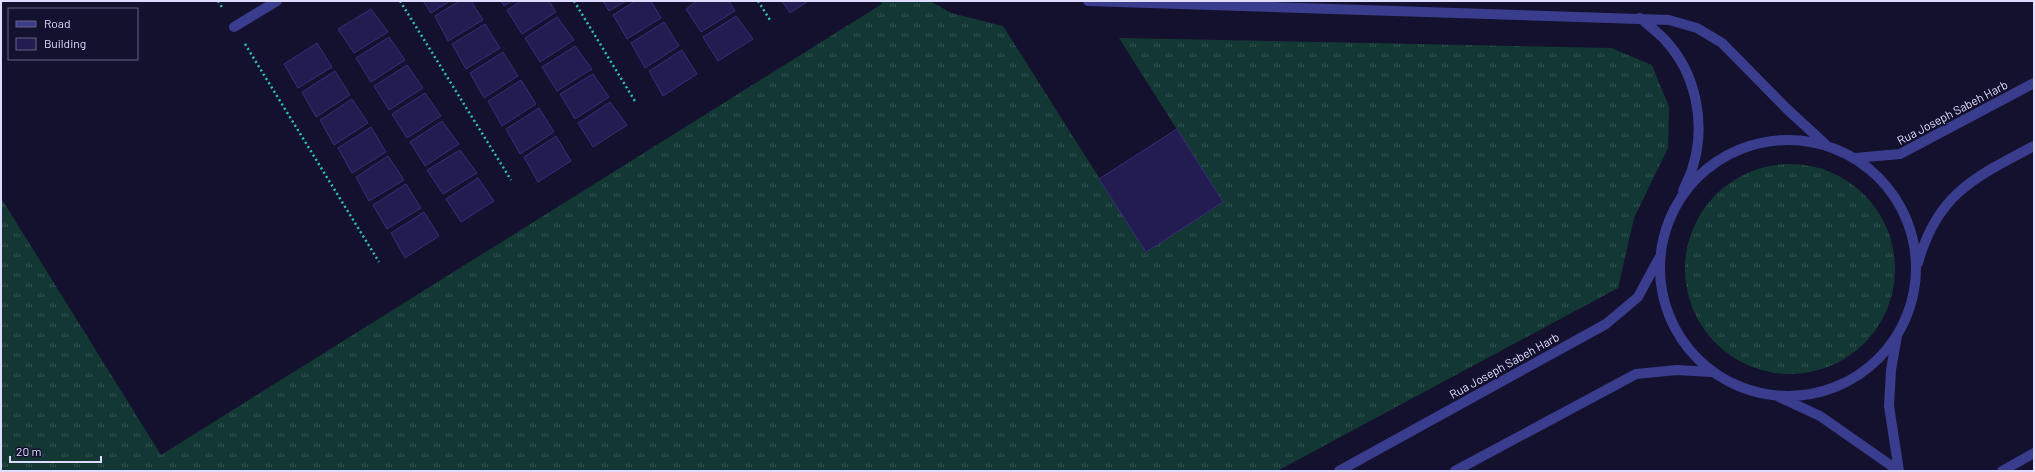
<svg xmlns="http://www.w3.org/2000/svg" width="2035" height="472" viewBox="0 0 2035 472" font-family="Barlow,sans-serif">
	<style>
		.grass { fill: url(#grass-tufts) }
		.building { fill: #231c50; stroke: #382d7c }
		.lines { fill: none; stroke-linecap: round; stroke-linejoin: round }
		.path { stroke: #2cc5b2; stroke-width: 2.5; stroke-dasharray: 2 3; stroke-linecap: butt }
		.minor { stroke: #3a3c8e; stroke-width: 10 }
		.labels { text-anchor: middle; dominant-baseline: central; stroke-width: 3.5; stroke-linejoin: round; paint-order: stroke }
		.street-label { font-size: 12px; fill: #dfddff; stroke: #14112e }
	</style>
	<defs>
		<pattern id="grass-tufts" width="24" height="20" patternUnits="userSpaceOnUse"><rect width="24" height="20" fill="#133834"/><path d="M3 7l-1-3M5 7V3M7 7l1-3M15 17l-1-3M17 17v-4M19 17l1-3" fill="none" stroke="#355452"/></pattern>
	</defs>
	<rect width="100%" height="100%" fill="#14112e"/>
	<path class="grass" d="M880,1H930L951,13L1003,26L1146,252L1223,202L1119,38L1611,48L1652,65L1669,107L1668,148L1634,218L1618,288L1277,471H1V198L161,455L882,4Z
		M1685 269a105 105 0 1 1 210 0a105 105 0 1 1-210 0Z"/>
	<path class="building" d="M423,1H450L431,13Z
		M459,1H471L483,20L448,41L435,16Z
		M501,1H512L504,6Z
		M521,1H549L556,12L522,34L507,10Z
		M603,1H626L609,11Z
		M635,1H651L661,18L627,39L613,15Z
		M697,1H729L735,11L701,32L686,9Z
		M782,1H808L790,13Z
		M371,9L388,32L354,53L338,29Z
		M736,16L753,39L718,61L703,37Z
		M557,17L574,40L540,62L525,38Z
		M664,22L679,46L645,68L631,43Z
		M485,24L500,48L466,69L452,44Z
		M389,37L405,60L371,82L356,58Z
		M317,43L332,67L298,88L284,64Z
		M575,46L592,69L557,91L542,67Z
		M682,50L697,74L663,96L649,71Z
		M503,52L518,76L484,98L470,73Z
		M407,65L423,88L389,110L374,86Z
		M335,71L350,95L316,117L302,92Z
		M593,74L609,97L575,119L560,94Z
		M521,80L536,104L502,126L488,101Z
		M425,93L441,116L407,138L392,114Z
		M352,99L368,123L334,145L320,120Z
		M610,102L627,125L593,147L578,123Z
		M539,108L554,132L520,154L506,129Z
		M442,121L459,144L425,166L410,142Z
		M371,127L386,152L352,173L338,148Z
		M1177,129L1223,202L1146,252L1099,179Z
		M556,136L571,161L538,182L524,157Z
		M460,150L477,173L443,194L427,170Z
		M388,156L404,180L369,201L356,177Z
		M478,178L494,201L461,222L446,199Z
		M406,184L421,208L387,229L373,205Z
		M424,212L439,236L405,258L391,233Z"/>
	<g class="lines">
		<path class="path" d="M218,1L223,9
			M400,1L511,180
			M574,1L636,103
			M758,1L770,20
			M245,44L379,262"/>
		<path class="minor" d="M1088,1L1669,20L1697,28L1722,43L1787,109L1825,144
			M1640,18C1648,25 1658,32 1665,40C1696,73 1706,123 1693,166C1691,175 1686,183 1683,191
			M234,27L277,1
			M1660 268a128 128 0 1 1 256 0a128 128 0 1 1-256 0Z
			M1855,158L1900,154L2034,83
			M1918,263C1937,194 1975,177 2034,146
			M1897,336L1891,370L1889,406L1899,471
			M1779,397L1820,416L1899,471
			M1339,471L1606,324L1638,297L1659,258
			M1455,471L1636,374L1677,370L1711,372
			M2002,471L2034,453"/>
	</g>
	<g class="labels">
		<g class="street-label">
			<text transform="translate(1952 112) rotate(-28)">Rua Joseph Sabeh Harb</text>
			<text transform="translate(1504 365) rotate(-29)">Rua Joseph Sabeh Harb</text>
		</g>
	</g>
	<rect width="2035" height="472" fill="none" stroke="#dfddff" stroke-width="4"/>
	<rect x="8" y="8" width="130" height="52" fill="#14112e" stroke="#656382"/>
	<rect x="16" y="21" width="20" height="6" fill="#3a3c8e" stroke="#656382"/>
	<text x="44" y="28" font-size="12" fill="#dfddff">Road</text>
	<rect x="16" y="38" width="20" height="12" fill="#231c50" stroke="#656382"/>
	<text x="44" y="48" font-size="12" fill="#dfddff">Building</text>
	<path d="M10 456v6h91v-6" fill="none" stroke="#dfddff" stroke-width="2"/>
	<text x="16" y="456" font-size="12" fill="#dfddff" stroke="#14112e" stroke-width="3" paint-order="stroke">20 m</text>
</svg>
